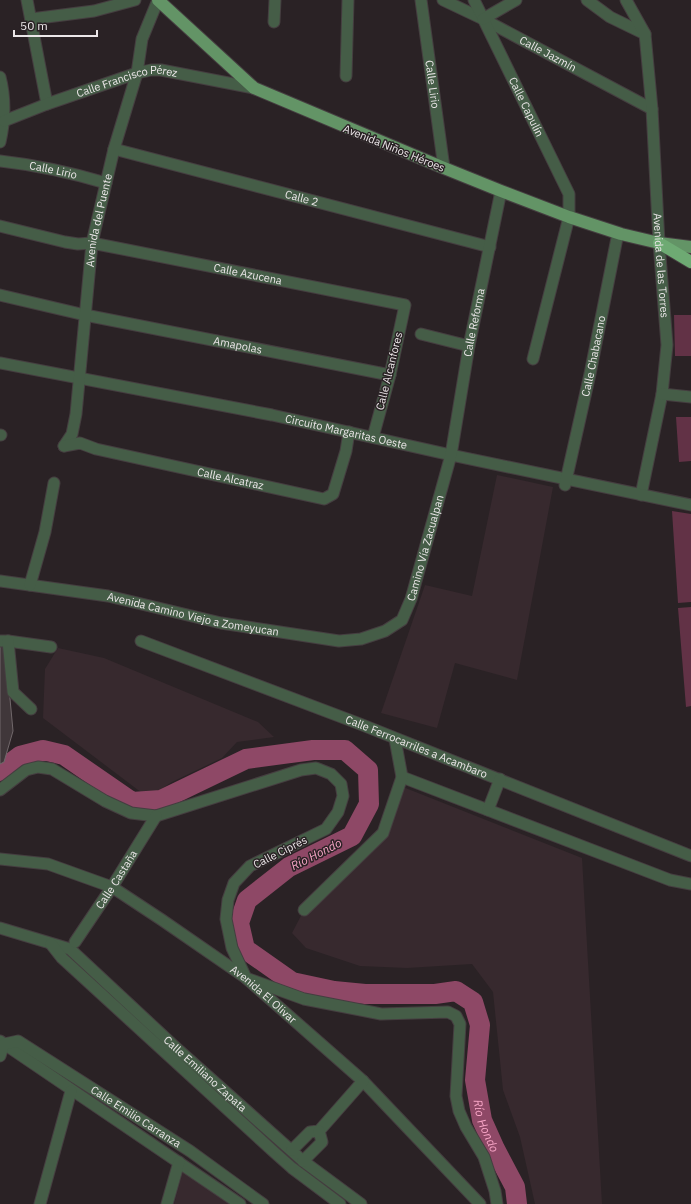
<svg xmlns="http://www.w3.org/2000/svg" width="691" height="1204" viewBox="0 0 691 1204" font-family="'IBM Plex Sans',sans-serif">
	<style>
		.built { fill: #37292e }
		.green { fill: #623246 }
		.lines { fill: none; stroke-linecap: round; stroke-linejoin: round }
		.river { stroke: #8e4866; stroke-width: 20 }
		.building { fill: #40373a; stroke: #71686b }
		.minor-casing { stroke: #453e40; stroke-width: 13 }
		.major-casing { stroke: #453e40; stroke-width: 14 }
		.highway-casing { stroke: #453e40; stroke-width: 14 }
		.minor { stroke: #455d47; stroke-width: 11 }
		.major { stroke: #639466; stroke-width: 12 }
		.highway { stroke: #6eaa73; stroke-width: 12 }
		.labels { text-anchor: middle; dominant-baseline: central; stroke-width: 3; stroke-linejoin: round; paint-order: stroke }
		.street-label { font-size: 11px; fill: #ece7e9; stroke: #2a2225 }
		.water-label { font-size: 12px; font-style: italic; fill: #f9a6c7; stroke: #2a2225 }
	</style>
	<rect width="100%" height="100%" fill="#2a2225"/>
	<path class="built" d="M497,475L553,487L517,680L455,663L437,728L381,713L425,585L472,596Z
		M58,648L104,658L258,722L274,737L237,742L222,758L172,782L158,791L142,793L43,718L45,669Z
		M403,787L582,858L602,1204H535L520,1137L503,1090L493,992L472,964L407,968L360,966L306,948L292,933L304,910L342,882L385,838Z
		M183,1171L230,1204H174Z"/>
	<path class="green" d="M674,315H691V356H675Z
		M676,417H691V461L679,462Z
		M672,511L691,514V602L678,603Z
		M691,607V706L686,707L678,608Z"/>
	<g class="lines">
		<path class="river" id="s1" d="M0,771L20,756L43,750L64,755L132,802L161,800L246,759L313,750H345L368,770L369,804L352,836L289,867L247,900L239,923L245,949L292,982L334,991L365,994H435L456,991L473,1002L480,1025L475,1080L482,1120L495,1149L515,1187L517,1204"/>
	</g>
	<path class="building" d="M5,645L13,731L4,762L0,764V646Z"/>
	<g class="lines">
		<defs>
			<g id="minor">
				<path d="M27,0L47,104"/>
				<path id="s2" d="M421,0L444,168"/>
				<path id="s3" d="M443,0L483,19L652,109"/>
				<path id="s4" d="M474,0L569,194V217L533,359"/>
				<path d="M587,0L610,17L645,34"/>
				<path id="s5" d="M626,0L645,34L652,109L659,243L667,345L662,394L641,495"/>
				<path d="M31,19L94,11L135,0"/>
				<path d="M483,19L516,0"/>
				<path d="M274,22L275,0"/>
				<path d="M346,76L348,0"/>
				<path d="M0,77C6,100 5,120 0,142"/>
				<path id="s6" d="M4,121L47,104L137,73L151,70H161L254,88"/>
				<path id="s7" d="M114,149L490,247"/>
				<path id="s8" d="M0,161C36,165 72,173 106,183"/>
				<path id="s9" d="M0,226L65,242L78,244L92,243L405,305L390,375L373,437"/>
				<path id="s10" d="M0,295L85,315L390,375"/>
				<path d="M421,334L469,346"/>
				<path id="s11" d="M0,363L272,415L451,455L691,505"/>
				<path d="M662,394L691,397"/>
				<path d="M0,435H1"/>
				<path id="s12" d="M64,446L72,434L76,414L92,243L114,149L137,73L142,39L158,0"/>
				<path id="s13" d="M64,446L80,443L96,449L324,499L333,494L346,451L349,432"/>
				<path id="s14" d="M565,485L590,374L618,233"/>
				<path id="s15" d="M0,581L108,596L221,623L339,641L361,639L385,631L402,620L411,599L451,455L469,346L501,191"/>
				<path d="M30,585L45,532L54,483"/>
				<path d="M0,641H8L51,647"/>
				<path d="M8,641L13,692L31,709"/>
				<path id="s16" d="M141,641L360,724L691,856"/>
				<path d="M402,777L670,880L691,884"/>
				<path d="M0,790L26,770L38,767L52,769L105,801L131,813L156,816L301,770L316,768L331,774L341,784L343,796L338,812L326,829L250,866L234,883L228,900L226,919L232,948L246,978L304,999L381,1014L448,1012L456,1016L460,1024L456,1096L459,1111L466,1127L484,1157L495,1191L497,1204"/>
				<path d="M488,810L500,779"/>
				<path id="s17" d="M0,859L48,864L112,887L162,920L246,978L363,1081L480,1204"/>
				<path d="M304,910L383,833L402,777L395,739"/>
				<path id="s18" d="M0,928L70,949L173,1045L303,1161L361,1204"/>
				<path id="s19" d="M75,942L112,887L156,816"/>
				<path d="M51,944L62,958L274,1152L292,1168L340,1204"/>
				<path d="M0,1041L240,1204"/>
				<path id="s20" d="M0,1056L4,1044L18,1041L190,1151L263,1204"/>
				<path d="M292,1150L310,1132L319,1131L363,1081"/>
				<path d="M303,1161L322,1142L319,1131"/>
				<path d="M40,1204L71,1091"/>
				<path d="M167,1204L179,1162"/>
			</g>
			<path id="major" d="M158,0L254,88L444,168L501,191L569,217L621,234L659,243L691,247"/>
			<path id="highway" d="M659,243L691,262"/>
		</defs>
		<use href="#minor" class="minor-casing"/>
		<use href="#major" class="major-casing"/>
		<use href="#highway" class="highway-casing"/>
		<use href="#minor" class="minor"/>
		<use href="#major" class="major"/>
		<use href="#highway" class="highway"/>
	</g>
	<g class="labels">
		<g class="street-label">
			<text stroke="none"><textPath href="#s3" startOffset="118">Calle Jazmín</textPath></text>
			<text stroke="none"><textPath href="#s2" startOffset="85">Calle Lirio</textPath></text>
			<text stroke="none"><textPath href="#s6" startOffset="130">Calle Francisco Pérez</textPath></text>
			<text stroke="none"><textPath href="#s4" startOffset="119">Calle Capulín</textPath></text>
			<text transform="translate(394 148) rotate(22)">Avenida Niños Héroes</text>
			<text stroke="none"><textPath href="#s8" startOffset="54">Calle Lirio</textPath></text>
			<text stroke="none"><textPath href="#s7" startOffset="194">Calle 2</textPath></text>
			<text stroke="none"><textPath href="#s12" startOffset="230">Avenida del Puente</textPath></text>
			<text stroke="none"><textPath href="#s5" startOffset="271">Avenida de las Torres</textPath></text>
			<text stroke="none"><textPath href="#s9" startOffset="253">Calle Azucena</textPath></text>
			<text stroke="none"><textPath href="#s15" startOffset="719">Calle Reforma</textPath></text>
			<text stroke="none"><textPath href="#s10" startOffset="243">Amapolas</textPath></text>
			<text stroke="none"><textPath href="#s14" startOffset="132">Calle Chabacano</textPath></text>
			<text transform="translate(389 371) rotate(-76)">Calle Alcanfores</text>
			<text stroke="none"><textPath href="#s11" startOffset="353">Circuito Margaritas Oeste</textPath></text>
			<text stroke="none"><textPath href="#s13" startOffset="171">Calle Alcatraz</textPath></text>
			<text stroke="none"><textPath href="#s15" startOffset="488">Camino Vía Zacualpan</textPath></text>
			<text stroke="none"><textPath href="#s15" startOffset="196">Avenida Camino Viejo a Zomeyucan</textPath></text>
			<text stroke="none"><textPath href="#s16" startOffset="295">Calle Ferrocarriles a Acambaro</textPath></text>
			<text transform="translate(280 852) rotate(-27)">Calle Ciprés</text>
			<text stroke="none"><textPath href="#s19" startOffset="75">Calle Castaña</textPath></text>
			<text stroke="none"><textPath href="#s17" startOffset="302">Avenida El Olivar</textPath></text>
			<text stroke="none"><textPath href="#s18" startOffset="257">Calle Emiliano Zapata</textPath></text>
			<text stroke="none"><textPath href="#s20" startOffset="167">Calle Emilio Carranza</textPath></text>
		</g>
		<g class="water-label">
			<text transform="translate(316 854) rotate(-27)">Río Hondo</text>
			<text stroke="none"><textPath href="#s1" startOffset="1021">Río Hondo</textPath></text>
		</g>
	</g>
	<path d="M14 30v6h83v-6" fill="none" stroke="#ece7e9" stroke-width="2"/>
	<text x="20" y="30" font-size="12" fill="#ece7e9" stroke="#2a2225" stroke-width="3" paint-order="stroke">50 m</text>
</svg>
